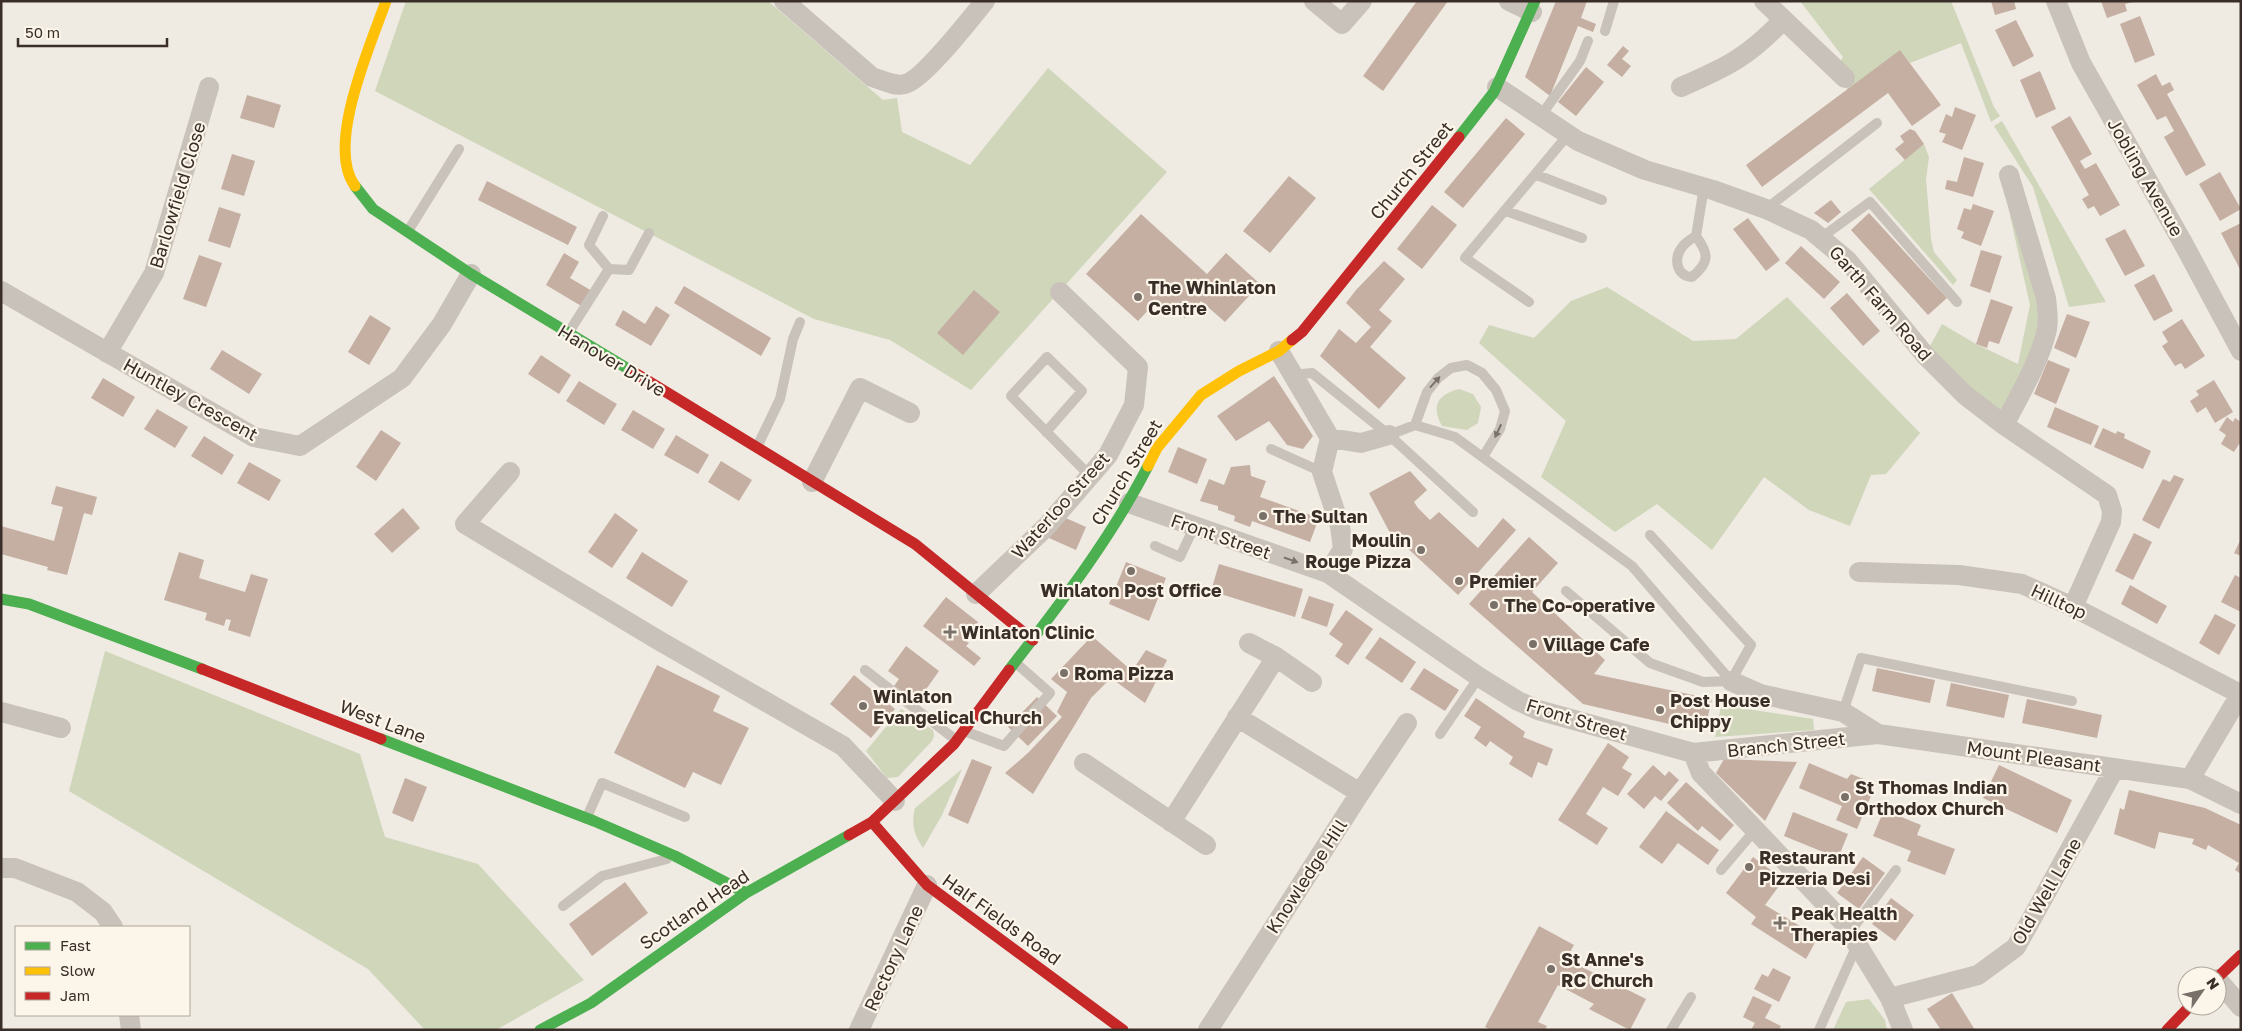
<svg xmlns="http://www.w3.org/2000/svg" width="2242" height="1031" viewBox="0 0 2242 1031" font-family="'Golos Text',sans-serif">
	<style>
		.green { fill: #cfd6ba }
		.building { fill: #c5afa2 }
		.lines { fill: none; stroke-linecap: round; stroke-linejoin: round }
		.lane { stroke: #c9c2ba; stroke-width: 10 }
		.street { stroke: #c9c2ba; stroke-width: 20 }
		.fast { stroke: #4caf50; stroke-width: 11 }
		.slow { stroke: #ffc107; stroke-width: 11 }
		.jam { stroke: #c62828; stroke-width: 11 }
		.oneway { fill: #7a716a }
		.poi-dot { fill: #797069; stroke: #fcf5e9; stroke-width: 2 }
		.labels { text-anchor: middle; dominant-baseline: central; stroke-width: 4.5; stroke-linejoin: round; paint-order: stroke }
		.street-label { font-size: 18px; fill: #3a2f28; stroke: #fcf5e9 }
		.poi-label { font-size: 18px; font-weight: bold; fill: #3a2f28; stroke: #fcf5e9; text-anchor: start }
	</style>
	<rect width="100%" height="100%" fill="#efeae2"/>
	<path class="green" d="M406,1H768L883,100L897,98L902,132L970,165L1048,68L1167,172L971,390L890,340L814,319L375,91Z
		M1800,1H1951L1994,107L2000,116L1991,122L1961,43L1910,63L1900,51L1848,90L1836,70L1843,57Z
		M2002,121L2106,302L2069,307L2033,187L1994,126Z
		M1924,144L1929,157L1926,179L1931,239L1934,252L1957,280L1953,285L1869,189Z
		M2007,202L2042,310L2027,367L2004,425L1925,355L1942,324L1976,344L2018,364L2030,305Z
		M1607,287L1693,341L1736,339L1787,297L1920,433L1886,474L1871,475L1850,526L1809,510L1764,477L1712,550L1657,504L1615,532L1541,477L1566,421L1479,343L1489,325L1534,338L1571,301Z
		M1459,389L1473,394L1481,407L1478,423L1467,430L1442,426C1431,406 1437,395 1459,389Z
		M105,651L360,754L385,837L478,864L584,980L496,1030H425L368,969L69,791Z
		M1721,705L1813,719L1814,730L1715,737Z
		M901,709L933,730L934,736L932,741L898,777L887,778L866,751Z
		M962,769L942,815L923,848C914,834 911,825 915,808Z
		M1869,999L1885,1020L1887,1030H1833L1846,1002Z"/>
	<path class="building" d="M1417,1H1448L1383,91L1363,76Z
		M1556,1H1587L1581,18L1596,24L1593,32L1578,26L1550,96L1525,77Z
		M1991,1H2014L2016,9L1995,15Z
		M2101,1H2133V2L2125,4L2127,11L2107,18Z
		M2140,16L2155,55L2135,63L2120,24Z
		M2016,20L2034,56L2013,67L1995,30Z
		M1623,46L1629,51L1622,59L1631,66L1622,77L1607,65Z
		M1900,50L1941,105L1912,126L1888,93L1762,187L1746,165Z
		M1586,67L1604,82L1576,116L1558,102Z
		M2040,71L2056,109L2036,118L2020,80Z
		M2156,74L2162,86L2170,82L2174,90L2167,94L2206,165L2186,176L2164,137L2174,131L2166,116L2157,120L2137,85Z
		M247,95L281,105L274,128L240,118Z
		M1955,107L1976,115L1962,150L1942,142L1946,134L1939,132L1946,114L1952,117Z
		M2070,116L2092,154L2080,161L2085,169L2096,163L2120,205L2100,216L2094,206L2088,209L2082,199L2089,195L2051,127Z
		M1506,118L1525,134L1463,208L1444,192Z
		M1910,129L1915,131L1924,144L1905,160L1895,149L1904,142L1900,136Z
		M232,154L255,161L244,196L221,189Z
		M1964,157L1984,163L1973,197L1945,189L1947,180L1957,182Z
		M2220,172L2241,209L2220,221L2199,184Z
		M1289,176L1316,198L1270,253L1243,231Z
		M487,181L577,227L568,245L478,200Z
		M1831,200L1841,212L1828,223L1814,213Z
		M1973,204L1994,211L1981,246L1961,238L1964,232L1957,229L1964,208L1971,210Z
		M1432,205L1457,225L1422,269L1397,249Z
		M219,207L241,214L230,248L208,241Z
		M1869,213L1947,298L1928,315L1851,230Z
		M1141,214L1207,274L1226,253L1260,284L1225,322L1201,301L1185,318L1174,309L1168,315L1155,303L1138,321L1086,274Z
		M1748,218L1780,260L1766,271L1733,229Z
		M2241,223V271L2221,233Z
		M2125,229L2145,266L2125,276L2105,239Z
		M1801,246L1840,282L1824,299L1785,263Z
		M1981,250L2002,256L1990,293L1970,286Z
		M564,253L579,262L570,278L592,291L583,307L546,285Z
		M199,255L222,263L206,307L183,299Z
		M1384,261L1405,279L1379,310L1392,321L1370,347L1406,378L1379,409L1320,356L1339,329L1356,343L1371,327L1346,303L1356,290Z
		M2154,274L2173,311L2154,321L2134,285Z
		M684,286L771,338L761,356L674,303Z
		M974,290L1000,312L963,355L937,333Z
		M1847,293L1880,331L1863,346L1830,308Z
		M1991,299L2013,307L1999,344L1989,341L1987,348L1976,344Z
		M656,306L670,315L651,346L615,325L623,310L645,324Z
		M2067,314L2090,322L2076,358L2054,348Z
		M370,315L391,328L369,365L348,352Z
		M2182,319L2205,356L2185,369L2181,363L2175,366L2162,346L2168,342L2162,332Z
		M222,350L262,374L249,394L210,369Z
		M541,355L571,375L559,394L528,374Z
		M2048,360L2070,369L2056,404L2034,394Z
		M1274,376L1313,436L1303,449L1287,445L1269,421L1236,441L1217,416Z
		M103,378L135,397L123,417L91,398Z
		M2214,380L2233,412L2215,423L2206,407L2197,413L2190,401L2199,395L2196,391Z
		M579,381L617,404L604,425L566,401Z
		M2055,407L2099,426L2091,445L2047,427Z
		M157,409L188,427L175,448L144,429Z
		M633,410L665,429L653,449L621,430Z
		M2227,417L2233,422L2235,418L2241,422V446L2239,444L2234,452L2221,444L2226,435L2219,430Z
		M2103,428L2116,434L2117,431L2125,434L2124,438L2151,451L2143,469L2094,447Z
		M381,430L401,443L376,481L356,467Z
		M676,435L709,455L698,474L664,455Z
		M204,436L234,455L222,475L191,456Z
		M1178,447L1207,459L1197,484L1168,472Z
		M721,461L752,480L739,501L708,482Z
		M249,462L281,480L269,501L237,483Z
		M1250,465L1251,476L1266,481L1260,497L1319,518L1310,542L1252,521L1250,527L1234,521L1235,516L1218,510V506L1200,501L1209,479L1224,485L1231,467Z
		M1410,471L1427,490L1414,502L1418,508L1430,520L1439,512L1478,548L1503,518L1516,530L1458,595L1389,531L1369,493Z
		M2174,475L2184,479L2159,529L2142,520L2163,479L2170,482Z
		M56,486L97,497L92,515L84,513L67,575L47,570L48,567L1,554V526L54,541L63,507L51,504Z
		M403,508L420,528L392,553L374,534Z
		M615,513L638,530L612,568L588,552Z
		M1059,515L1086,527L1076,550L1049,538Z
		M2134,533L2152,542L2133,580L2115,571Z
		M1529,537L1558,563L1532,592L1605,660L1594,674L1712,699L1704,732L1583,704L1469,604Z
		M2241,539V556L2234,553Z
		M179,552L204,560L199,578L245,592L251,574L268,579L250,637L228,630L231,620L226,619L224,626L205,620L207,613L164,600Z
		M642,552L688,581L672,607L626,578Z
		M1126,562L1166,578L1149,621L1109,604Z
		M1219,564L1303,589L1295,617L1211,591Z
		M2235,575L2241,578V612L2221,602Z
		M2130,585L2167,606L2157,624L2121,604Z
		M1309,596L1334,604L1327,627L1301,618Z
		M946,597L978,622L965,640L969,643L966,646L981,658L974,666L923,626Z
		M1346,610L1373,629L1348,665L1335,656L1343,644L1329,634Z
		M2215,614L2236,625L2219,655L2199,643Z
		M1092,636L1132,671L1146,650L1167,660L1145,703L1111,678L1091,698L1033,794L1005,773L1029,752L1062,717L1057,712L1067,692L1051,679Z
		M1380,637L1416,662L1402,683L1365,658Z
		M906,646L939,671L917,702L894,686L899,679L888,671Z
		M657,665L720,696L713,711L749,728L721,785L693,772L685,788L614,753Z
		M1424,668L1459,690L1445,711L1410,689Z
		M1877,668L1935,680L1930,703L1872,691Z
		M854,675L895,709L871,738L830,704Z
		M1951,683L2009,695L2004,718L1946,706Z
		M1037,697L1057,716L1028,746L1008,727Z
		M1476,698L1525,732L1523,737L1553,749L1547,766L1538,762L1532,778L1509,764L1513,757L1490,741L1486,747L1474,738L1481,727L1464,716Z
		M2027,699L2102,715L2097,738L2022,723Z
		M1608,743L1629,757L1622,768L1632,774L1618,796L1603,787L1586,814L1608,828L1597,845L1558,820Z
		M972,759L992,767L968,824L948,815Z
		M1724,759L1797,762L1765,821L1716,773Z
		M1809,763L1847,779L1851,774L1876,784L1857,829L1836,820L1842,806L1799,788Z
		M1653,765L1665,776L1669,771L1679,780L1661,801L1655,796L1644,809L1627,794Z
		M1999,765L2072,800L2057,833L1983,798Z
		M405,778L427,787L413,822L392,813Z
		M1686,782L1734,825L1720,841L1702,826L1698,831L1667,803Z
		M2129,790L2205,808L2241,825V874L2235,870L2239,863L2208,845L2206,850L2192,844L2194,839L2159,832L2155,849L2114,834L2120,808L2124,810Z
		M1884,810L1921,825L1917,835L1955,849L1945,875L1907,861L1911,851L1873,836Z
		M1666,811L1719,850L1708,865L1678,843L1662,864L1639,847Z
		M1793,812L1848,834L1838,858L1784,836Z
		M1753,857L1772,871L1767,878L1779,886L1765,905L1818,937L1806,959L1751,924L1756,917L1726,893Z
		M1863,857L1885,873L1859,909L1837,893Z
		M625,882L648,913L592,956L569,924Z
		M1891,898L1914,915L1895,941L1872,924Z
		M1539,926L1574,945L1566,959L1646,999L1630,1030L1589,1009L1594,1004L1558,985L1538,1022L1547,1026L1545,1030H1491L1485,1027Z
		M1773,968L1791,977L1779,1002L1754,989L1762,974L1768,977Z
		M1952,993L1975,1030H1941L1927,1009Z
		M1753,996L1772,1005L1765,1018L1781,1026L1779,1030H1751L1755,1023L1743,1017Z"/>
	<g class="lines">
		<path class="lane" d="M1605,31L1614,1
			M1540,117L1580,61L1588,41
			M1537,175L1602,200
			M1766,209L1877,123
			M1506,211L1582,238
			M603,216L589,245L609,269
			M408,231L459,149
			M1696,236C1691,239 1686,242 1683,246C1673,258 1676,276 1692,277C1710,262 1709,254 1696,236L1704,187
			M1822,237L1870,202L1957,302
			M1529,302L1465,258L1567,136
			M569,332L609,269L629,270L649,233
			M1293,375L1312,373L1389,435L1473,512
			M1415,425L1427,392L1438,378L1451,368L1467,365L1482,373L1496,390L1505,411L1500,429L1483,457
			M1046,432L1082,391L1047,357L1011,396L1090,476
			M1389,435L1415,425L1455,437L1632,566L1731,681
			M757,447L780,399L793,339L800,322
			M1271,449L1322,472
			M1650,535L1751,645L1731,681
			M1155,546L1180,557L1194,527
			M1566,591L1650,663L1703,682L1731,681
			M865,670L956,740
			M1843,712L1861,658L2072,701
			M964,731L1004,746L1050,693L1016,663
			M1440,734L1479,677
			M587,817L602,783L685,817
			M1721,870L1755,830
			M563,906L602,876L667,859
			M1850,932L1896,870
			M1671,1030L1691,997
			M1819,1030L1857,945"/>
		<path class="street" d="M784,1L872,77C882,80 895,87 905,84C923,80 971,18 985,1
			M1314,1L1342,24L1362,1
			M1509,1L1532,12
			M1764,1L1845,78
			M2056,1L2081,63L2183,243L2241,351
			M1497,87L1578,141L1645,170L1713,190L1766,209L1811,230L1848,261L1925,355L1965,395L2004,425L2107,495L2112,511L2111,522L2073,607
			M1681,87C1727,67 1748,57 1783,20
			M1,291L254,437L300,446L402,378L442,324L471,274
			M1279,351L1330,438L1322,472L1340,526L1343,549L1328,573
			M107,353L154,273L209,87
			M2004,425C2019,396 2040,361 2047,329C2049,319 2047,308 2046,298L2009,175
			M1330,438L1361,443L1389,435
			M510,472L465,524L658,640L843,746L895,801
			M812,482L860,388L910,413
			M1129,503L1328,573L1479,677L1518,701L1538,710L1693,753L1701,773L1844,923L1890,998L1903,1030
			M1859,572L1959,575L2022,584L2073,607L2240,694
			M976,594L1047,526L1108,455L1134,405L1138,367L1060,292
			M1249,643L1276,657L1312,682
			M1731,681L1760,694L1843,712L1878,734
			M1,712L61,728
			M1237,717L1360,793
			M1693,753L1878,734L2190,779L2241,804
			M1084,763L1206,845
			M2190,779L2241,693
			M1171,822L1276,657
			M1,868H15L77,892L103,912L113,927
			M2217,979L2241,1007
			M1890,998L1978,975L2016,947L2115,768
			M129,1015L131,1030
			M859,1030L927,885
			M1208,1030L1360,793L1407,723"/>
		<path class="fast" d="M1459,137L1494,92L1535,1
			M355,186L373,209L471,274L635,373
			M1,599L29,604L202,669
			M1009,670C1059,605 1110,540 1148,466
			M381,739L594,821L675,856L746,893
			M540,1030L591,1003L746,893L849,835"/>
		<path class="slow" d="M355,186C325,146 371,44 386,1
			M1148,466L1157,448L1201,395L1239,371L1279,351L1292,340"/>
		<path class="jam" d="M1292,340L1302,332L1459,137
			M635,373L915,544L1033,640
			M202,669L381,739
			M872,822L927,885L1123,1030
			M849,835L872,822L954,744L1009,670
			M2217,978L2241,955
			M2167,1030L2190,1006"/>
	</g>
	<defs><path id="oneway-solid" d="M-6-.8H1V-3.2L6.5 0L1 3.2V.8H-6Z" transform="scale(1.25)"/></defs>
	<g class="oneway">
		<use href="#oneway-solid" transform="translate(1435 382) rotate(-48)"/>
		<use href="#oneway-solid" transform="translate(1498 431) rotate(115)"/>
		<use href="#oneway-solid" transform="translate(1291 560) rotate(19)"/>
	</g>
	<g class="poi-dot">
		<circle cx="1138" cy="297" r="5"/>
		<circle cx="1263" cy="516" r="5"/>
		<circle cx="1421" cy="550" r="5"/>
		<circle cx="1131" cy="571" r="5"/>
		<circle cx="1459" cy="581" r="5"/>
		<circle cx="1494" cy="605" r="5"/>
		<path d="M947.5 624.5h5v5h5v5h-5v5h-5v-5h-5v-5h5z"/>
		<circle cx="1533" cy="644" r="5"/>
		<circle cx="1064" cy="673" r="5"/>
		<circle cx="863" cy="706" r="5"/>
		<circle cx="1660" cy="710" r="5"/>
		<circle cx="1845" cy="797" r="5"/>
		<circle cx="1749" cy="867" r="5"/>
		<path d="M1777.5 915.5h5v5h5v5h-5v5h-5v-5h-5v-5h5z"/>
		<circle cx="1551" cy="969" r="5"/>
	</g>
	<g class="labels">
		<g class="street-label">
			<text transform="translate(1411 170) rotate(-51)">Church Street</text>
			<text transform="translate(2146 177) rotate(60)">Jobling Avenue</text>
			<text transform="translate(177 195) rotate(-73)">Barlowfield Close</text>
			<text transform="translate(1881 303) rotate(49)">Garth Farm Road</text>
			<text transform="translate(612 360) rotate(31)">Hanover Drive</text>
			<text transform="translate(191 399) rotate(29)">Huntley Crescent</text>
			<text transform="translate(1126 472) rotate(-59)">Church Street</text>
			<text transform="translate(1060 505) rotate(-48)">Waterloo Street</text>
			<text transform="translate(1221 536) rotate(19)">Front Street</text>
			<text transform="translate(2059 601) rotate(25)">Hilltop</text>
			<text transform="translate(1577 719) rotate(17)">Front Street</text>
			<text transform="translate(383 721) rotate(21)">West Lane</text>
			<text transform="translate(1786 744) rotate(-6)">Branch Street</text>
			<text transform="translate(2034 756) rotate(8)">Mount Pleasant</text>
			<text transform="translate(1306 876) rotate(-57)">Knowledge Hill</text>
			<text transform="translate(2046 891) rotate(-60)">Old Well Lane</text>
			<text transform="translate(694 909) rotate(-34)">Scotland Head</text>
			<text transform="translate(1002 919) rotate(36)">Half Fields Road</text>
			<text transform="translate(893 958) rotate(-65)">Rectory Lane</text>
		</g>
		<g class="poi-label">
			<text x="1148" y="287">The Whinlaton<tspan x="1148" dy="21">Centre</tspan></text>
			<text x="1273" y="516">The Sultan</text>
			<text x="1411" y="540" text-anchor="end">Moulin<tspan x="1411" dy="21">Rouge Pizza</tspan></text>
			<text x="1469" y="581">Premier</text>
			<text x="1131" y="590" text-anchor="middle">Winlaton Post Office</text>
			<text x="1504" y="605">The Co-operative</text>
			<text x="961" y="632">Winlaton Clinic</text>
			<text x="1543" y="644">Village Cafe</text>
			<text x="1074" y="673">Roma Pizza</text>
			<text x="873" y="696">Winlaton<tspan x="873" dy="21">Evangelical Church</tspan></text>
			<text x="1670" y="700">Post House<tspan x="1670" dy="21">Chippy</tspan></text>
			<text x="1855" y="787">St Thomas Indian<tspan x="1855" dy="21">Orthodox Church</tspan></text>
			<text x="1759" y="857">Restaurant<tspan x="1759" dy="21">Pizzeria Desi</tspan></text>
			<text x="1791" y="913">Peak Health<tspan x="1791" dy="21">Therapies</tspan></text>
			<text x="1561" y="959">St Anne's<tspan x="1561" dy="21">RC Church</tspan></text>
		</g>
	</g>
	<rect width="2242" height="1031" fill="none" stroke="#3a2f28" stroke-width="5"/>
	<rect x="15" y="926" width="175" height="90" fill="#fcf5e9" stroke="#aea69c"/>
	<rect x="25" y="942" width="25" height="8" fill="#4caf50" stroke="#aea69c"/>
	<text x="60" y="951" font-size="15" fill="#3a2f28">Fast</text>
	<rect x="25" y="967" width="25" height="8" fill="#ffc107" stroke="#aea69c"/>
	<text x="60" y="976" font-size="15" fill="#3a2f28">Slow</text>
	<rect x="25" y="992" width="25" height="8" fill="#c62828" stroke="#aea69c"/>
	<text x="60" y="1001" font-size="15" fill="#3a2f28">Jam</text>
	<g transform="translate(2202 991) rotate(56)"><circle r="24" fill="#fcf5e9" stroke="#aea69c"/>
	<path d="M0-4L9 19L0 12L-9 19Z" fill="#797069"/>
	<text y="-8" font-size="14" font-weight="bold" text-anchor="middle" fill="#3a2f28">N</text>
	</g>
	<path d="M18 38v8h149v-8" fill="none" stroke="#3a2f28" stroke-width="2.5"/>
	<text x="25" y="38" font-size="15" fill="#3a2f28" stroke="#fcf5e9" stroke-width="4" paint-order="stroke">50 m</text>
</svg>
